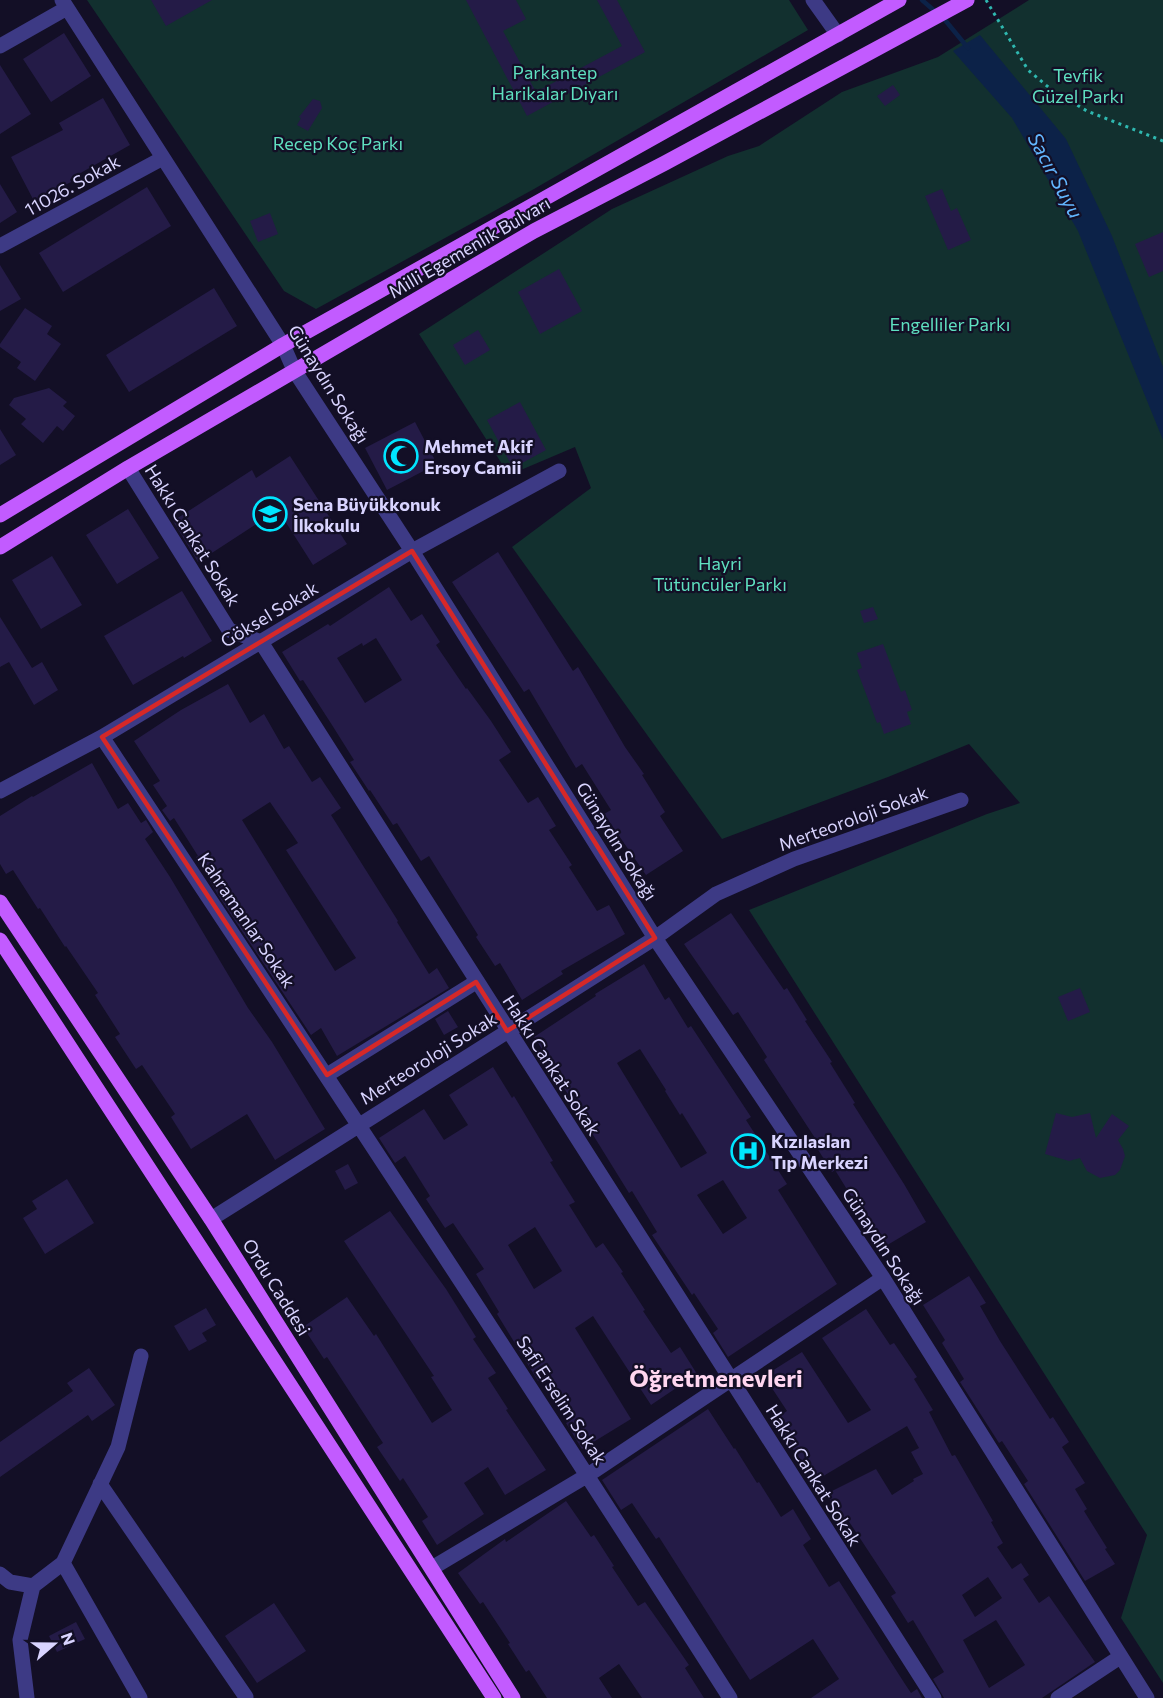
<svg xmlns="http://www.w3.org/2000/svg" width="1163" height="1698" viewBox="0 0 1163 1698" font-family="Commissioner,sans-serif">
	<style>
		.green { fill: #12302f }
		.water { fill: #0c2248 }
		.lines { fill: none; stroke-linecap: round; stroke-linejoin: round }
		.stream { stroke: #0c2248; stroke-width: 4.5 }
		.building { fill: #241b47; fill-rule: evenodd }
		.path { stroke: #2fb8b0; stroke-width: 3; stroke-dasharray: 3 4.5; stroke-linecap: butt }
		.minor { stroke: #3d3a85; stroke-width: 15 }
		.major { stroke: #c25bff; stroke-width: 15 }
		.marked { fill: none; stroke: #d62828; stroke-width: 4.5; stroke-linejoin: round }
		.labels { text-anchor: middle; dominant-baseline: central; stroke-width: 4.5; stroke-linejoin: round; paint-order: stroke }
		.park-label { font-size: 18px; fill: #5fe0c0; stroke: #130f26 }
		.street-label { font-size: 18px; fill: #d9d4ff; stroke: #130f26 }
		.poi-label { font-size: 18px; font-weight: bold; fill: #d9d4ff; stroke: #130f26; text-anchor: start }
		.water-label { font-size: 20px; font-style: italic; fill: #62b6ff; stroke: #130f26 }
		.district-label { font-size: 24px; font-weight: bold; fill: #ffd6f0; stroke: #130f26 }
	</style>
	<rect width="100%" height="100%" fill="#130f26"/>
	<path class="green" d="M87,0H789L808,30L534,189L316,309L284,291Z
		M1029,0H1163V1683L1121,1618L1147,1535L749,910L987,814L1020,803L969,744L888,777L722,839L512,547L591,488L575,447L509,475L419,334L612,209L728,156L759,146L842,92L938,57Z"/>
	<path class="water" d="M980,35L1066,139L1112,236L1163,367V440L1078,231L1012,118L953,51Z"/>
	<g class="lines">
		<path class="stream" d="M922,0L945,20L968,48"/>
	</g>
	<path class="building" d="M151,0H212L166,26Z
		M466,0H516L526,19L503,31L536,92L622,46L597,0H617L645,52L527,116Z
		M64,33L91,76L51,102L23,59Z
		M0,65L31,114L0,134Z
		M893,85L900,95L885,106L877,96Z
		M103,98L130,145L70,179L71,182L34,201L11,157L63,130L59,123Z
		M313,99L320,101L322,108L308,131L297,125L301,118L299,117Z
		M0,184L17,212L0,223Z
		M147,187L171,226L63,292L39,253Z
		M942,189L951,211L957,208L971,240L948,250L925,196Z
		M270,213L278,234L258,242L250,221Z
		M1163,232V271L1149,277L1135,244Z
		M0,265L21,299L0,311Z
		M559,269L582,311L540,334L518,292Z
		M214,288L237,326L129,392L106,355Z
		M25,308L52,326L47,334L61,344L35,381L17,368L21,362L0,347V344Z
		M478,330L490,350L465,365L453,345Z
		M49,388L67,402L63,406L75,416L63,431L57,426L43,443L21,424L26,419L9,405L14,398Z
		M520,402L546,450L513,468L487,420Z
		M415,422L437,464L387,490L365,448Z
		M0,429L16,455L0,465Z
		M290,456L347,544L313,565L278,510L198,562L173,521L252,470L256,478Z
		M128,509L159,558L117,584L86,535Z
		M498,552L573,671L578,667L625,747L644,774L642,775L665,812L660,816L683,851L646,875L604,814L611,810L582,764L576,768L529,689L524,692L452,582Z
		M52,556L82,605L41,629L12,580Z
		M389,587L411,621L422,614L440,642L436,645L466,689L467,688L491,721L511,752L499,760L528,803L538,797L556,826L549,830L572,865L569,867L597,911L609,905L625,934L561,971L563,974L522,1000L500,963L495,966L476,937L478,935L429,856L421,861L397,823L393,825L370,790L369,791L350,762L354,760L332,725L303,680L300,681L282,652L328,624L330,626ZM376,638L402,680L365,703L337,658L362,643L363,646Z
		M182,591L212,641L184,658L183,656L133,685L104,636Z
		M873,607L878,619L864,623L860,611Z
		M0,617L32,668L42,662L58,690L34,705L9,662L0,667Z
		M883,644L901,692L905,690L912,710L907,712L911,724L884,734L880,722L877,723L857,670L862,668L857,653Z
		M228,684L250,723L264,714L284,749L289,746L312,782L320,777L341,808L331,815L398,921L397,922L429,974L437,968L449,988L337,1056L321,1028L311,1035L218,895L196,857L198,856L174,818L170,821L162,810L167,806L153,785L160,781L134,741L181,710ZM270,802L298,843L286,850L356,958L335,971L242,820Z
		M92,763L118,809L128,803L141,823L146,820L153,832L145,839L170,877L248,1008L272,1042L325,1129L275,1160L247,1114L191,1149L171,1117L175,1114L142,1065L136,1069L115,1037L120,1034L95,995L98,993L66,946L65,947L40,908L38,909L13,870L6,874L0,864V816L32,796L33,797Z
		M731,913L784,990L787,988L807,1020L805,1021L832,1062L830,1063L855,1103L853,1104L904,1184L926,1222L879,1250L860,1219L864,1217L835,1170L832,1172L812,1140L815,1138L764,1060L767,1057L738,1012L733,1015L684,944Z
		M644,964L665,1000L669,997L688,1028L691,1026L751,1117L746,1120L787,1184L778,1190L837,1284L728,1357L713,1333L718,1329L694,1293L692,1295L652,1235L657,1232L632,1191L629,1193L559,1080L561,1078L534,1037L596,996L595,994ZM640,1049L666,1090L665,1091L680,1115L682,1113L707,1153L681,1168L617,1063ZM723,1180L747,1218L723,1234L697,1195Z
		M1080,988L1090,1012L1068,1021L1058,997Z
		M448,1011L458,1027L444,1035L435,1019Z
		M493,1067L512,1098L514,1096L553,1161L550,1162L575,1202L569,1205L596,1248L603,1243L623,1272L621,1273L645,1310L643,1311L671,1353L680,1347L697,1374L651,1405L593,1316L575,1328L631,1419L582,1449L566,1423L575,1417L548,1375L538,1381L497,1314L499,1312L476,1274L484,1269L453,1223L445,1228L426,1199L430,1196L405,1156L395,1163L379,1138L424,1109L444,1140L468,1125L449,1095ZM535,1227L562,1271L534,1289L508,1245Z
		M1056,1113L1072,1117L1090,1113L1096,1138L1112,1114L1129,1126L1118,1140L1123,1149L1125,1156L1120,1170L1115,1175L1100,1178L1087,1171L1080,1158L1069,1161L1045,1154Z
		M348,1164L358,1183L345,1190L335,1171Z
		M67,1179L94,1223L45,1254L23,1218L37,1209L32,1201Z
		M390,1211L446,1289L476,1337L473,1339L496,1373L488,1378L508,1409L506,1410L546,1470L505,1495L488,1467L464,1483L484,1514L437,1545L422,1521L428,1517L403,1478L400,1481L377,1447L383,1443L327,1357L324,1359L303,1327L347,1297L374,1336L376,1334L432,1423L452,1410L431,1377L434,1376L344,1241Z
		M969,1276L986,1303L980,1306L1000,1341L1050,1419L1053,1417L1069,1442L1062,1447L1085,1483L1075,1489L1087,1509L1084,1511L1107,1548L1105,1549L1115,1564L1085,1581L1024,1484L1028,1481L1002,1441L999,1443L960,1382L964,1379L942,1343L945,1340L923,1305Z
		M206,1308L216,1325L202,1333L207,1341L189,1351L174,1326Z
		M866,1309L890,1345L894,1343L917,1377L914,1379L933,1410L929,1412L952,1456L955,1455L993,1521L991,1522L1003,1543L997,1547L1012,1569L1021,1563L1029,1575L1023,1579L1039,1603L1049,1596L1095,1662L1042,1698H944L933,1679L944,1672L913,1620L908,1623L891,1596L896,1593L846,1517L842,1519L826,1494L876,1469L892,1495L914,1481L913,1479L923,1474L911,1452L919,1448L907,1426L815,1481L773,1420L787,1411L764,1376L802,1352L848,1423L871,1410L822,1338ZM988,1577L1002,1598L975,1617L962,1595ZM996,1620L1025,1665L989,1688L963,1640Z
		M89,1368L115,1405L92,1421L88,1415L0,1477V1442L73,1391L67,1383Z
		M708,1409L734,1449L735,1448L757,1483L759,1482L781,1517L793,1509L811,1539L803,1545L829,1587L839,1581L905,1684L911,1693L917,1689L922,1698H811L839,1679L813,1639L750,1680L659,1537L656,1539L632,1503L621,1510L602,1480Z
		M566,1501L591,1537L594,1535L614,1566L612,1567L638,1606L645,1602L669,1636L689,1665L685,1668L704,1698H642L619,1664L599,1678L612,1698H547L529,1670L526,1672L508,1644L510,1643L483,1602L480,1604L458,1573L505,1539L506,1542Z
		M274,1603L306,1651L257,1683L225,1636Z
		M76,1622L85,1639L57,1652L49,1636Z"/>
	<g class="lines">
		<path class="path" d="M986,0L1028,70L1053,91L1087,111L1163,141"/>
		<path class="minor" d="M62,0L283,345L294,370L412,551L655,938L883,1278L1147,1698
			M813,0L838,35
			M0,46L67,8
			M0,246L163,158
			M128,468L229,630L261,642L934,1698
			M102,737C314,1056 524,1375 730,1698
			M0,791L102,737L412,551L559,471
			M327,1075L476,982
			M211,1219L655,938L716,894L794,859L961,800
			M100,1484L246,1697
			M63,1563L140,1698
			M432,1568L588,1475L883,1278
			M0,1574L10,1582L33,1586L63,1563L118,1447L141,1356
			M27,1698L20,1640L33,1586
			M1058,1698L1120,1657"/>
		<path class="major" d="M0,515L283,345L899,0
			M0,547L128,468L534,231L665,163L967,0
			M0,902L211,1219L513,1698
			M0,940L494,1698"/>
	</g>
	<path class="marked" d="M412,551L655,938L507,1031L476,982L327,1075L102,737Z"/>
	<defs>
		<symbol id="mosque-ring" viewBox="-11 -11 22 22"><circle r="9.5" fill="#130f26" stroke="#00e5ff" stroke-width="1.5"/><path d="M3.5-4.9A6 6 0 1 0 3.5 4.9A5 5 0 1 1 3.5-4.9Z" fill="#00e5ff"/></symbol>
		<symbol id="school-ring" viewBox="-11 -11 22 22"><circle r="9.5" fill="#130f26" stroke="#00e5ff" stroke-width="1.5"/><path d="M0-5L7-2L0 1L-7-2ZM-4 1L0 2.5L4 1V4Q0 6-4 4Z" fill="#00e5ff"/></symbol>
		<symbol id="hospital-ring" viewBox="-11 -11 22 22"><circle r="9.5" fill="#130f26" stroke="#00e5ff" stroke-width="1.5"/><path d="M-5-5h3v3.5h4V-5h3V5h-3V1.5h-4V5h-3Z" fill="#00e5ff"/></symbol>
	</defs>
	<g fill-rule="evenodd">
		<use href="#mosque-ring" x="382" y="437" width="38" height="38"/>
		<use href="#school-ring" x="251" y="495" width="38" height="38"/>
		<use href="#hospital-ring" x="729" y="1132" width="38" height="38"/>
	</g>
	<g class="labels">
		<g class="park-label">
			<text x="555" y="72">Parkantep<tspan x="555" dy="21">Harikalar Diyarı</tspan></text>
			<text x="1078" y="75">Tevfik<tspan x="1078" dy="21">Güzel Parkı</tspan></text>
			<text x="338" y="143">Recep Koç Parkı</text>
			<text x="950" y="324">Engelliler Parkı</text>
			<text x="720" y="563">Hayri<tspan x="720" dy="21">Tütüncüler Parkı</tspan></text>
		</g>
		<g class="street-label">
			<text transform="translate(72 185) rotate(-29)">11026. Sokak</text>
			<text transform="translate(469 247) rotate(-30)">Milli Egemenlik Bulvarı</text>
			<text transform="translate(329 384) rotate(58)">Günaydın Sokağı</text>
			<text transform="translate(193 535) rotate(58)">Hakkı Cankat Sokak</text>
			<text transform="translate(269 614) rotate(-31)">Göksel Sokak</text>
			<text transform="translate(853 818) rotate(-20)">Merteoroloji Sokak</text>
			<text transform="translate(617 841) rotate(58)">Günaydın Sokağı</text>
			<text transform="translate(247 920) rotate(56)">Kahramanlar Sokak</text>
			<text transform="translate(428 1058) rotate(-32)">Merteoroloji Sokak</text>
			<text transform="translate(552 1065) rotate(57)">Hakkı Cankat Sokak</text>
			<text transform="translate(884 1246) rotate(57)">Günaydın Sokağı</text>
			<text transform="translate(277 1287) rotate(58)">Ordu Caddesi</text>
			<text transform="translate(562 1400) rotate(57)">Safi Erselim Sokak</text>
			<text transform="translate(814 1475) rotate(58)">Hakkı Cankat Sokak</text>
		</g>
		<g class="poi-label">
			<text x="424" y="446">Mehmet Akif<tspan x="424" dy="21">Ersoy Camii</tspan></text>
			<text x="293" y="504">Sena Büyükkonuk<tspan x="293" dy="21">İlkokulu</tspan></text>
			<text x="771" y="1141">Kızılaslan<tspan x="771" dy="21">Tıp Merkezi</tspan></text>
		</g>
		<g class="water-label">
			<text transform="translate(1056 175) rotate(62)">Sacır Suyu</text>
		</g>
		<g class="district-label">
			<text x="716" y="1377">Öğretmenevleri</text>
		</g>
	</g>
	<g transform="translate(54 1644) rotate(70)" stroke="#130f26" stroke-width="4.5" paint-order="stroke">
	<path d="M0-4.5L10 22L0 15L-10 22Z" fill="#d9d4ff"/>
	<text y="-9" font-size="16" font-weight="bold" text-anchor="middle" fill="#d9d4ff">N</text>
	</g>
</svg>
